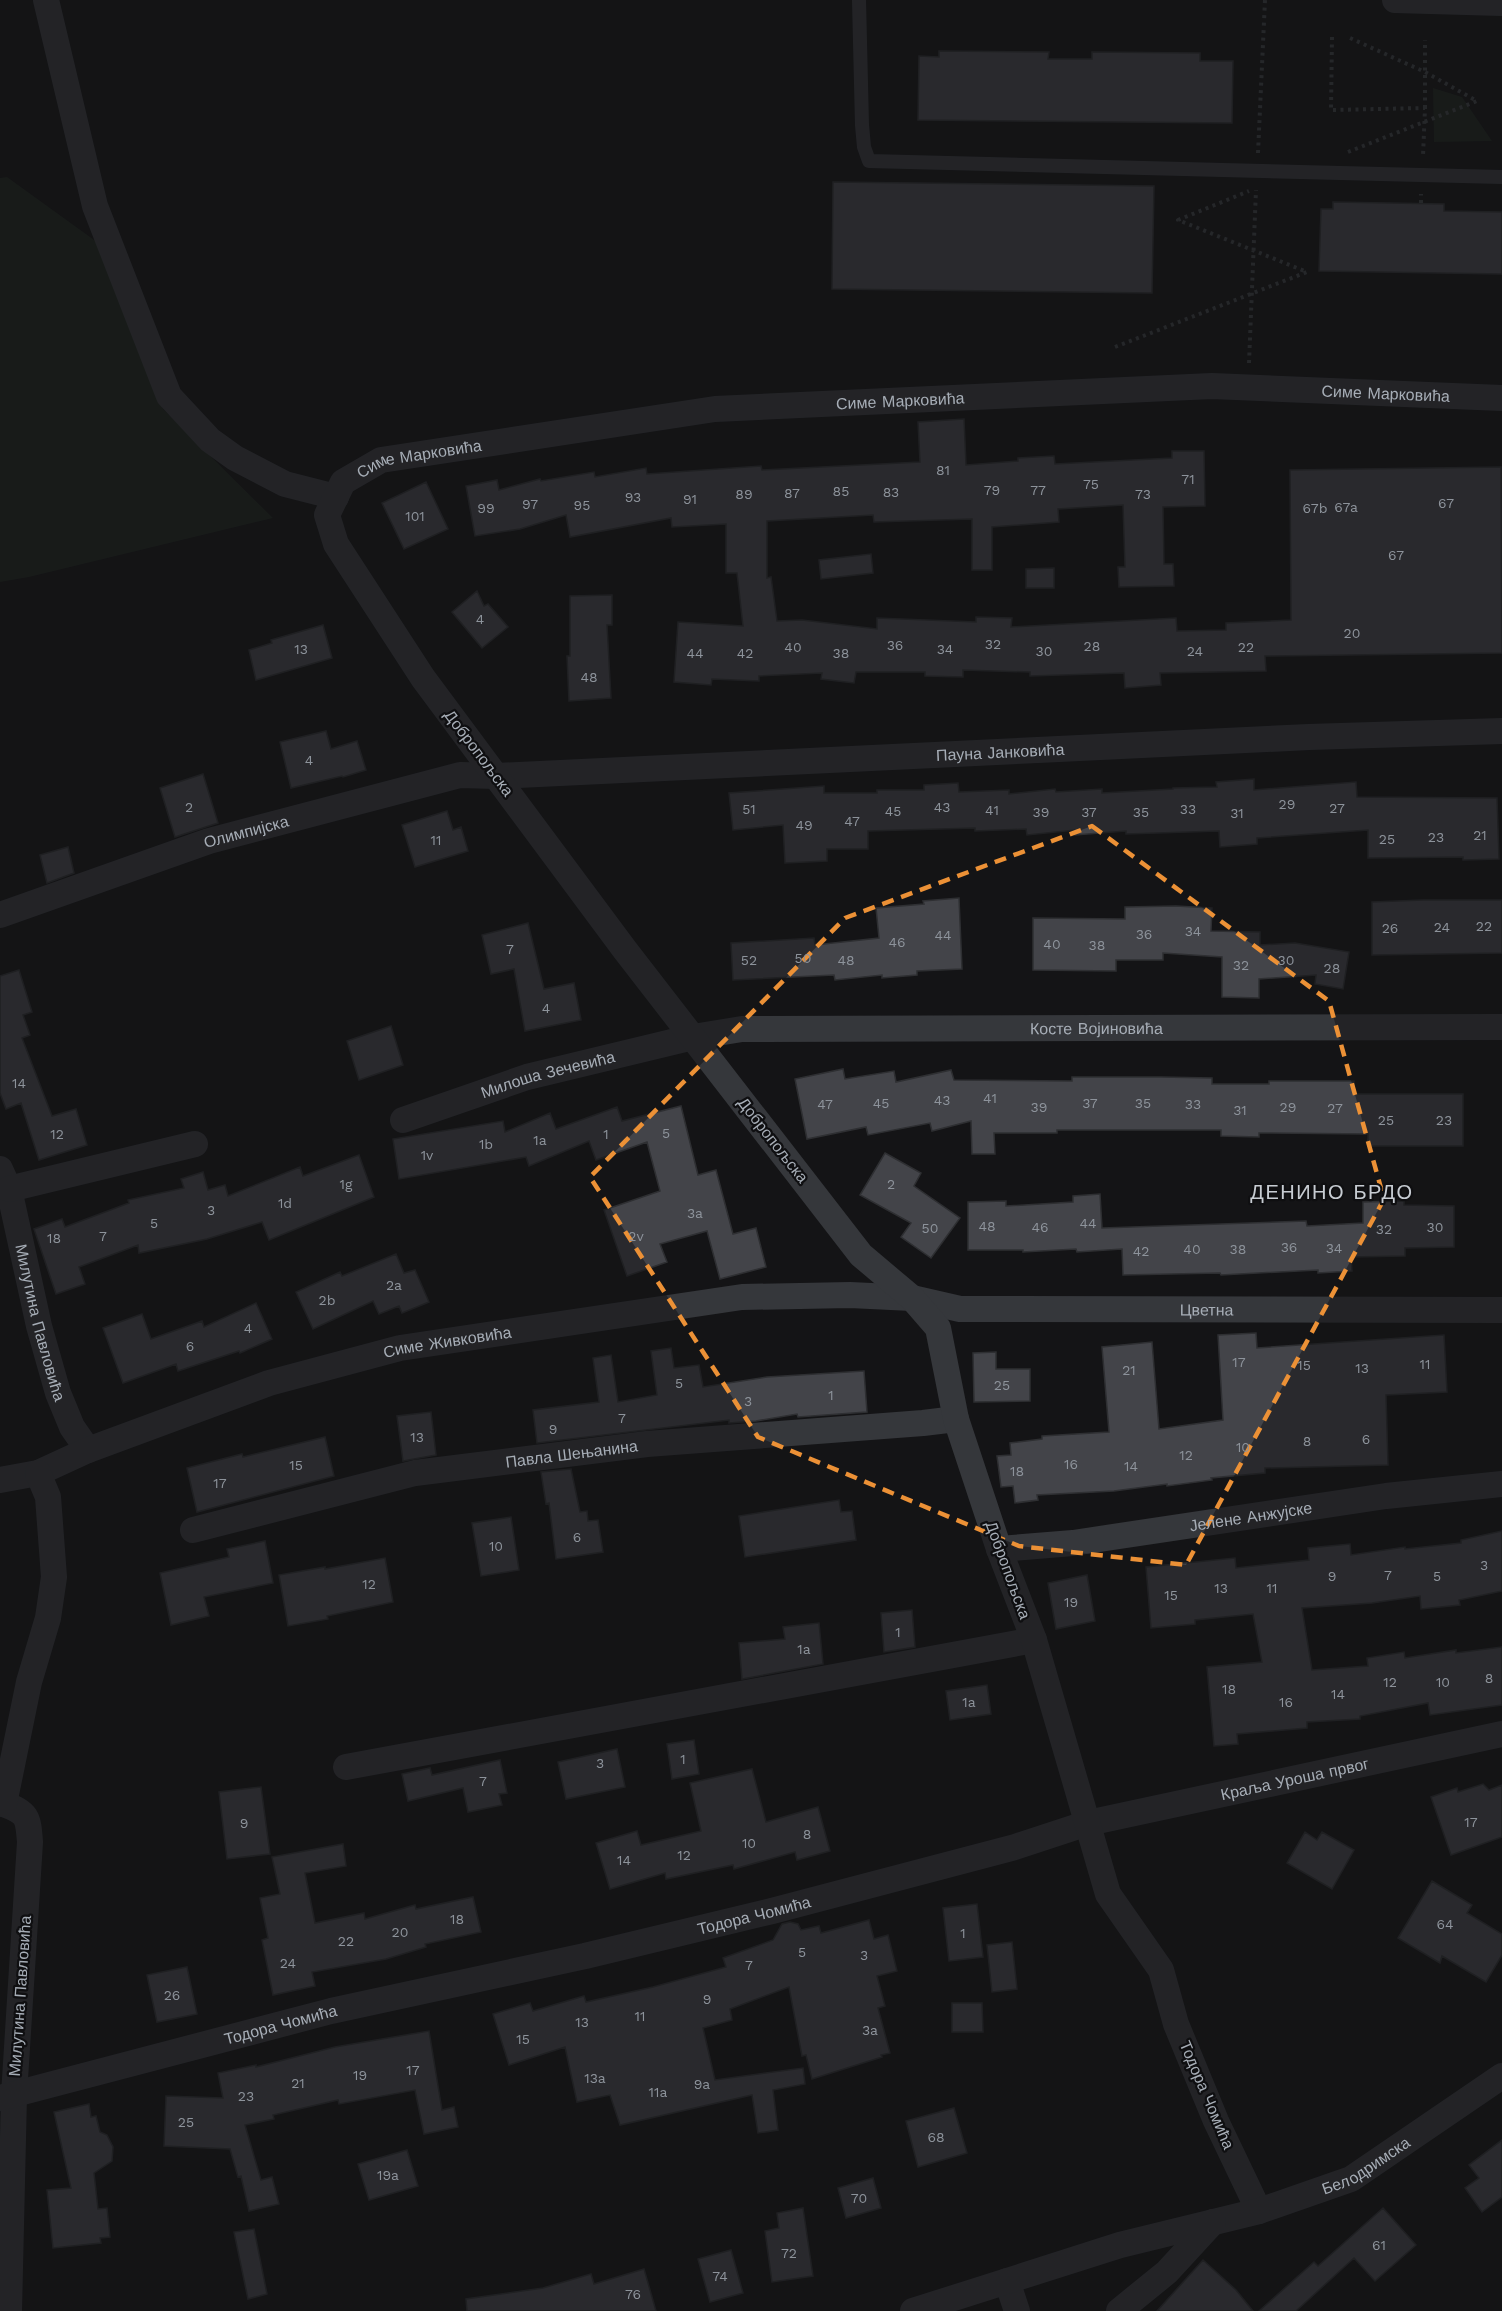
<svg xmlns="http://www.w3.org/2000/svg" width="1502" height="2311" viewBox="0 0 1502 2311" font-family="'Work Sans',sans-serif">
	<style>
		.green { fill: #1e251e }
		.building { fill: #434449; stroke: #2e2f32; stroke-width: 1.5 }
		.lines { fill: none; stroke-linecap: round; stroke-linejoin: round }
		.path { stroke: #3b3e42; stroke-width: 4; stroke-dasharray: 3 4.5; stroke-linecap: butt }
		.lane { stroke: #35373b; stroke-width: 14 }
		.street { stroke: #35373b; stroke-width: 26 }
		.marked { fill: none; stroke: #ec9136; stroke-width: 4.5; stroke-dasharray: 12 8; stroke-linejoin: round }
		.labels { text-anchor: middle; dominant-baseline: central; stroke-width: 4.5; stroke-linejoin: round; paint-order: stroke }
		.number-label { font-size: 14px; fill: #8d939b }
		.street-label { font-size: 16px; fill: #a6adb6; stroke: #0f0f11 }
		.quarter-label { font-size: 20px; letter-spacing: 1.5px; fill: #c7ccd2; stroke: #0f0f11 }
	</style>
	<rect width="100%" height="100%" fill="#141416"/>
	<path class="green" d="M1433,88L1462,97L1492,141L1434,142Z
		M7,177L108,250L163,409L273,518L29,577L0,582V178Z"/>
	<path class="building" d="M939,51L1049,52L1048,59H1092V52L1200,53V61H1233L1232,123L918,120L919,56L939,57Z
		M833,182L1154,186L1152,293L832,289Z
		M1333,202L1444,204V211L1502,212V274L1319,271L1321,209H1333Z
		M964,419L966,465L1018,461V458L1054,456L1055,464L1172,458V451H1204L1205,506L1163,507L1164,564H1173L1174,586L1119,587L1118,567H1125L1123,505L1058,509L1059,522L992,527V570H972V519L874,522L873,515L767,521V578L771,577L777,621L802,620L877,629V618L976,622V617L1012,618L1011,627L1176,618L1177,631L1226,630V623L1291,620L1290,470L1501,467L1502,653L1265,656L1266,671L1160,673L1161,685L1125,688L1124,673L1030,676V672L963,670V677L925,676V672H856L854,683L821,679L822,673L759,676V681L712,679L711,685L674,682L678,622L743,626L737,573H726V524L672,527L671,518L570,537L566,515L520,529L475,536L466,486L497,480L499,490L540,479L541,481L594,472L595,477L646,468L647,474L761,466L762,470L920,462L918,422Z
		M426,482L448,529L404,549L382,503Z
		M871,554L873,573L821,579L819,560Z
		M1054,568V588H1026V569Z
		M477,591L484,606L488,604L508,627L482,648L452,612Z
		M612,595V625H607L611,698L569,701L567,656H570V596Z
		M323,625L332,658L256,680L249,650L272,643L271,640Z
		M326,731L331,749L357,741L366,770L343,777L342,776L291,788L280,742Z
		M203,774L218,823L175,837L160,788Z
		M1254,779V790L1356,782L1357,797L1497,798L1499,859L1463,860V857L1368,858V830L1257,838V844L1220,847L1219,831L1126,834V831L1075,835V830L1027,835L1026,829L975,831V828L868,831V849H827V861L785,863L783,825L733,830L729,793L824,786V793H877V790H924V785L958,783L959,792L1009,790V794L1055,789L1056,792L1102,789V793L1173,789V788L1217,787L1216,782Z
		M447,811L453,830L461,827L468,851L415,867L402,825Z
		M68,847L74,873L47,883L40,855Z
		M959,898L962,969L917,971V975L882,978V975L835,980L834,975L733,980L731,943L814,938L815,945L879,938L876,908L924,904L923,901Z
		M1423,900H1502V953L1372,955V902Z
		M1176,906L1212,908L1211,931L1260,932V945L1295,943L1349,952L1343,989L1315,984L1316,975L1259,979V998L1222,997V957L1163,953V960H1116V971L1033,970V918L1125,919V907Z
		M528,923L544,989L574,983L581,1020L525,1031L514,969L491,974L482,935Z
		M19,970L32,1012L23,1015L30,1035L22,1038L52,1116L76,1109L87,1145L39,1160L21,1103L6,1109L0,1093V976Z
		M391,1026L403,1065L359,1080L347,1041Z
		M843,1069L845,1079L894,1071L896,1082L951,1070L954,1080L1072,1081V1077H1161L1212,1078V1084H1269V1081H1354V1094H1463V1146H1368V1134L1259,1133V1137L1221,1136V1130H1057V1133H994L995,1154H972L971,1121L932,1131L930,1123L868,1135L866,1127L807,1139L795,1079Z
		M681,1106L698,1175L716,1170L733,1234L756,1228L766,1267L720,1279L707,1231L660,1244L667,1262L627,1276L604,1210L660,1191L647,1142L596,1160L589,1141L529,1166L526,1157L399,1179L393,1139L503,1121L505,1132L550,1113L556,1129L617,1107L622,1121Z
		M885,1153L921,1173L914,1186L960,1218L931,1258L901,1237L911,1223L860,1195Z
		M359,1155L374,1197L269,1240L262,1222L207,1239L139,1253L138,1245L79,1267L85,1284L56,1294L34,1229L62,1219L65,1227L129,1203L128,1200L184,1188L181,1179L203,1172L208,1190L225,1185L228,1196L300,1167L303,1176Z
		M1100,1194L1102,1228L1306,1221L1307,1226L1363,1223V1202L1404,1201V1205L1454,1206V1247L1405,1248V1256L1351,1257L1352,1271L1318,1273V1270L1221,1275L1220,1273L1123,1275L1122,1249L1077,1252L1076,1249L1023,1252V1250H968V1202L1006,1201V1206L1073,1202V1196Z
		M396,1254L404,1273L415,1270L429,1302L402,1313L399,1306L379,1314L373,1301L313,1329L296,1292L340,1272L342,1276Z
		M256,1303L272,1339L240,1353L239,1351L178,1371L176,1364L123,1383L103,1328L142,1314L151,1339L202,1321L204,1327Z
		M1256,1333L1257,1348L1444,1335L1447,1392L1386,1395L1388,1465L1265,1468V1473L1211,1478L1212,1480L1167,1486V1484L1114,1491L1037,1495L1038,1500L1015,1503L1013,1486L1001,1487L997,1456L1011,1455L1010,1443L1042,1439V1436L1109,1432L1102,1347L1152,1342L1159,1429L1223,1420L1218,1335Z
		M671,1348L674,1368L699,1365L703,1387L767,1377L864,1371L867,1412L798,1417L797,1414L756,1421L729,1423V1420L537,1443L533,1410L599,1402L593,1358L611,1355L618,1402L657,1395L651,1351Z
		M996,1352V1369H1030V1401L974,1402L973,1353Z
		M431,1412L436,1455L403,1461L397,1416Z
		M325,1437L334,1476L197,1512L187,1468L242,1454L243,1457Z
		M571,1469L580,1512L587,1511L588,1521L598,1520L603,1552L556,1559L549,1503L546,1504L541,1472Z
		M839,1500L841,1512L852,1511L856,1540L745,1557L739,1516Z
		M511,1517L519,1570L481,1576L472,1523Z
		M1502,1531V1591L1459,1600L1460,1605L1421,1609L1420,1596L1372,1603L1302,1608L1312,1670L1368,1666L1367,1658L1404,1652L1405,1658L1456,1650V1653L1502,1647V1705L1430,1715L1428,1703L1360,1716V1719L1307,1722V1728L1237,1734L1238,1744L1214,1746L1207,1667L1262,1662L1253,1614L1195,1620V1624L1151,1628L1146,1567L1235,1558L1236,1568L1309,1560L1308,1548L1350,1544L1351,1555L1405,1547V1549L1461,1543V1540Z
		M265,1541L273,1583L204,1597L209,1616L171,1625L160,1573L229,1557L227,1549Z
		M385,1558L393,1602L327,1616L328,1619L288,1626L279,1575L325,1567V1569Z
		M1087,1575L1095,1621L1056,1629L1048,1583Z
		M912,1610L915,1647L884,1652L881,1613Z
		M819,1623L823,1664L742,1679L739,1643L785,1639L783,1627Z
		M987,1685L991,1714L950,1720L946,1691Z
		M694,1740L699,1774L672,1779L667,1744Z
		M617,1749L625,1787L566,1799L558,1762Z
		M500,1760L507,1793L499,1794L502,1805L468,1812L463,1788L408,1801L402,1774L430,1768L432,1775Z
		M752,1769L766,1822L818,1807L830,1851L797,1860L795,1852L734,1869L733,1865L666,1879L665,1873L610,1889L596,1843L637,1831L641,1845L701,1831L690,1783Z
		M1483,1784L1489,1790L1502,1785V1837L1451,1855L1431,1797L1457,1788L1458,1792Z
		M261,1787L270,1854L227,1859L219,1792Z
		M1305,1832L1317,1840L1322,1832L1354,1850L1332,1889L1287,1863Z
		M343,1844L346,1866L305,1873L315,1923L364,1913L365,1919L415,1905L416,1909L473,1897L481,1932L425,1944L426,1947L386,1959L312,1972L315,1986L273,1995L262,1940L268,1938L260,1898L280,1894L272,1857Z
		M1432,1881L1472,1905L1467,1913L1502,1934V1955L1486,1982L1442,1956L1440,1963L1398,1938Z
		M977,1904L983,1957L949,1961L943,1908Z
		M869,1920L874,1939L888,1935L897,1971L877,1976L885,2006L878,2008L890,2053L881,2055L882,2057L812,2079L806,2055L802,2056L789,1987L730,2009L732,2020L703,2028L715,2080L803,2068L805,2084L773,2090L778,2130L758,2133L752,2095L620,2125L610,2095L577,2102L565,2047L509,2065L493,2014L530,2003L533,2011L584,1996L586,2002L653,1987L726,1967L723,1958L773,1940L782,1924L790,1922L798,1924L801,1930L819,1926L821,1933Z
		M1012,1942L1017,1989L992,1992L987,1945Z
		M187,1967L197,2014L157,2022L147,1975Z
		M952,2003H982L983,2032H952Z
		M429,2031L442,2110L454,2107L458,2127L424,2134L415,2090L339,2104L338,2100L273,2115L274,2119L245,2125L261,2180L272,2177L279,2204L249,2211L241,2176L238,2177L230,2149L164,2146L166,2096L223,2098L218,2073L256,2065V2067L335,2047Z
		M89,2104L91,2117L96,2116L100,2132L107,2135L113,2147L112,2161L94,2173L98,2209L107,2208L110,2237L100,2238L101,2243L53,2248L47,2190L71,2188L54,2112Z
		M954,2108L967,2153L918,2167L906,2121Z
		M1502,2140V2197L1482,2212L1465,2188L1479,2178L1469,2165Z
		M407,2150L418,2186L369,2200L358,2164Z
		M873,2178L881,2208L846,2218L838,2188Z
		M803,2208L813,2276L772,2282L765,2231L779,2228L777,2213Z
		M1383,2208L1416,2245L1375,2281L1354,2258L1296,2311H1259L1314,2262L1318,2266Z
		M254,2229L267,2294L248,2299L234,2232Z
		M731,2250L743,2293L710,2302L698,2259Z
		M1203,2260L1236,2290L1253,2311H1157Z
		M644,2269L656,2311H467L466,2299L543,2288L591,2274L594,2284Z"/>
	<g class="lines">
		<path class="path" d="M1332,37L1331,110L1425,108L1423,156
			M1425,108V40
			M1348,152L1477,101L1425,72L1350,38
			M1258,153L1265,0
			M1421,203V194
			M1115,347L1307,272L1178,220L1249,191
			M1249,363L1256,190"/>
		<path class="lane" d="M859,0L862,125L864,147L869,161L1502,177"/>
		<g class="street">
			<path d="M46,0L95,206L169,396L210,440L235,458L285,484L336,497"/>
			<path d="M1395,0L1502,3"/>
			<path id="s1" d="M0,915L209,841L460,775L497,776L1309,737L1502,731"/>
			<path id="s2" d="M403,1120L527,1077L693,1037L742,1029L1502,1027"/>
			<path id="s3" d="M0,1169L9,1189L39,1326L58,1393L72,1427L88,1450"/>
			<path d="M9,1189L195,1144"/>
			<path id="s4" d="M0,1480L38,1473L88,1450L269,1383L400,1348L742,1297L850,1295L912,1298L960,1309L1502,1310"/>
			<path id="s5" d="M193,1530L415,1473L647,1444L923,1423L956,1419"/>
			<path id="s6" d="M999,1549L1073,1543L1386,1496L1502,1484"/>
			<path d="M346,1767L1034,1640"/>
			<path d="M4,1804C28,1813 28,1817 30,1842L14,2095L9,2311"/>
			<path d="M4,1804L29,1682L48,1618L54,1577L48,1497L38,1473"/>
			<path id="s7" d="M0,2098L331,2011L585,1956L772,1911L1015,1847L1088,1823L1502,1734"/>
			<path id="s8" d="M1259,2211L1216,2121L1176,2024L1161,1970L1108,1894L1034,1640L999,1549L956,1419L938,1328L912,1298L861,1255L625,950L423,678L336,544L327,515L343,482L381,460L715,409L1212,386L1502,398"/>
			<path d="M1007,2281L1017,2311"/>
			<path id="s9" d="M913,2311L1120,2245L1259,2211L1351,2179L1502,2076"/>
			<path d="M1119,2311L1167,2272L1213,2222"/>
		</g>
	</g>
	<path d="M0 0H1502V2311H0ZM1092,826L1329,1001L1384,1199L1186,1565L1019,1546L758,1437L590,1177L845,918Z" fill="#141416" fill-opacity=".55" fill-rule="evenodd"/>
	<path class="marked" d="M1092,826L1329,1001L1384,1199L1186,1565L1019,1546L758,1437L590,1177L845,918Z"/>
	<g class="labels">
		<g class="number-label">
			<text x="943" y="470">81</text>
			<text x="1188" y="479">71</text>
			<text x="1091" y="484">75</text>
			<text x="992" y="490">79</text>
			<text x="1038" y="490">77</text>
			<text x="841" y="491">85</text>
			<text x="891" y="492">83</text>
			<text x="792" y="493">87</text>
			<text x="744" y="494">89</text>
			<text x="1143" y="494">73</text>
			<text x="633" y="497">93</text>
			<text x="690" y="499">91</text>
			<text x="1446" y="503">67</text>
			<text x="530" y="504">97</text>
			<text x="582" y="505">95</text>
			<text x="1346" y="507">67a</text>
			<text x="486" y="508">99</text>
			<text x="1315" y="508">67b</text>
			<text x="415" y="516">101</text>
			<text x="1396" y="555">67</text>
			<text x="480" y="619">4</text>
			<text x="1352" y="633">20</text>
			<text x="993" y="644">32</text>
			<text x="895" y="645">36</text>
			<text x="1092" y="646">28</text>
			<text x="793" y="647">40</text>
			<text x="1246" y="647">22</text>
			<text x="301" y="649">13</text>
			<text x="945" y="649">34</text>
			<text x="1044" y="651">30</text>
			<text x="1195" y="651">24</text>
			<text x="695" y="653">44</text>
			<text x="745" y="653">42</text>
			<text x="841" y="653">38</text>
			<text x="589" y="677">48</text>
			<text x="309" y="760">4</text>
			<text x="1287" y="804">29</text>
			<text x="189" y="807">2</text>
			<text x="942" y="807">43</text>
			<text x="1337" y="808">27</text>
			<text x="749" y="809">51</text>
			<text x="1188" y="809">33</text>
			<text x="992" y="810">41</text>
			<text x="893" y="811">45</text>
			<text x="1041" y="812">39</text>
			<text x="1089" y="812">37</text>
			<text x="1141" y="812">35</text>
			<text x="1237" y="813">31</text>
			<text x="852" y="821">47</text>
			<text x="804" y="825">49</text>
			<text x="1480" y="835">21</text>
			<text x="1436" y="837">23</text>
			<text x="1387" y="839">25</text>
			<text x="436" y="840">11</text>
			<text x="1484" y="926">22</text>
			<text x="1442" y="927">24</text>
			<text x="1390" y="928">26</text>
			<text x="1193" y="931">34</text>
			<text x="1144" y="934">36</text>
			<text x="943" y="935">44</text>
			<text x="897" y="942">46</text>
			<text x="1052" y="944">40</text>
			<text x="1097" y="945">38</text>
			<text x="510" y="949">7</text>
			<text x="803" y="958">50</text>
			<text x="749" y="960">52</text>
			<text x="846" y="960">48</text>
			<text x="1286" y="960">30</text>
			<text x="1241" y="965">32</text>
			<text x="1332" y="968">28</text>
			<text x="546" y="1008">4</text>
			<text x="19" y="1083">14</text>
			<text x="990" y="1098">41</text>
			<text x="942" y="1100">43</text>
			<text x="881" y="1103">45</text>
			<text x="1090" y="1103">37</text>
			<text x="1143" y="1103">35</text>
			<text x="825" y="1104">47</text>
			<text x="1193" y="1104">33</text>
			<text x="1039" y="1107">39</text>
			<text x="1288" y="1107">29</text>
			<text x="1335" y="1108">27</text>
			<text x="1240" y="1110">31</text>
			<text x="1386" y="1120">25</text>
			<text x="1444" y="1120">23</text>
			<text x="666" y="1133">5</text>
			<text x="57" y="1134">12</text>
			<text x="606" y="1134">1</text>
			<text x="540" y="1140">1a</text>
			<text x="486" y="1144">1b</text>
			<text x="427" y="1155">1v</text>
			<text x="346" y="1184">1g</text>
			<text x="891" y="1184">2</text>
			<text x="285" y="1203">1d</text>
			<text x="211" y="1210">3</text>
			<text x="695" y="1213">3a</text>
			<text x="154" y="1223">5</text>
			<text x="1088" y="1223">44</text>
			<text x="987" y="1226">48</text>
			<text x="1040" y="1227">46</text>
			<text x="1435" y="1227">30</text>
			<text x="930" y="1228">50</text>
			<text x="1384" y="1229">32</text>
			<text x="103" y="1236">7</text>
			<text x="636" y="1236">2v</text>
			<text x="54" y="1238">18</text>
			<text x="1289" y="1247">36</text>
			<text x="1334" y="1248">34</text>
			<text x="1192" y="1249">40</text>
			<text x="1238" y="1249">38</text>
			<text x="1141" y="1251">42</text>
			<text x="394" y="1285">2a</text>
			<text x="327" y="1300">2b</text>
			<text x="248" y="1328">4</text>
			<text x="190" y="1346">6</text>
			<text x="1239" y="1362">17</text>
			<text x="1425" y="1364">11</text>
			<text x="1304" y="1365">15</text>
			<text x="1362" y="1368">13</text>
			<text x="1129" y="1370">21</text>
			<text x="679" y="1383">5</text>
			<text x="1002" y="1385">25</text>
			<text x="831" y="1395">1</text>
			<text x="748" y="1401">3</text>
			<text x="622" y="1418">7</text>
			<text x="553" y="1429">9</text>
			<text x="417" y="1437">13</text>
			<text x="1366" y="1439">6</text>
			<text x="1307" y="1441">8</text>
			<text x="1243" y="1447">10</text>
			<text x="1186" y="1455">12</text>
			<text x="1071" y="1464">16</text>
			<text x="296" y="1465">15</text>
			<text x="1131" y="1466">14</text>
			<text x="1017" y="1471">18</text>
			<text x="220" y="1483">17</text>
			<text x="577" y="1537">6</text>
			<text x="496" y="1546">10</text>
			<text x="1484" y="1565">3</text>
			<text x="1388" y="1575">7</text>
			<text x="1332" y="1576">9</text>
			<text x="1437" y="1576">5</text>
			<text x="369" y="1584">12</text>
			<text x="1221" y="1588">13</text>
			<text x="1272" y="1588">11</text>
			<text x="1171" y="1595">15</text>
			<text x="1071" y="1602">19</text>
			<text x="898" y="1632">1</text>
			<text x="804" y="1649">1a</text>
			<text x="1489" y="1678">8</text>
			<text x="1390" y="1682">12</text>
			<text x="1443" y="1682">10</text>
			<text x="1229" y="1689">18</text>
			<text x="1338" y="1694">14</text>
			<text x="969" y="1702">1a</text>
			<text x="1286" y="1702">16</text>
			<text x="683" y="1759">1</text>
			<text x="600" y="1763">3</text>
			<text x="483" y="1781">7</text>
			<text x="1471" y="1822">17</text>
			<text x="244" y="1823">9</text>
			<text x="807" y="1834">8</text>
			<text x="749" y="1843">10</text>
			<text x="684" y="1855">12</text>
			<text x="624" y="1860">14</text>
			<text x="457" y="1919">18</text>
			<text x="1445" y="1924">64</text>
			<text x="400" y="1932">20</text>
			<text x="963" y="1933">1</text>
			<text x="346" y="1941">22</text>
			<text x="802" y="1952">5</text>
			<text x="864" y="1955">3</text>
			<text x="288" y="1963">24</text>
			<text x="749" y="1965">7</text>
			<text x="172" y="1995">26</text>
			<text x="707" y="1999">9</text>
			<text x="640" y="2016">11</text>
			<text x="582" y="2022">13</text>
			<text x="870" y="2030">3a</text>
			<text x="523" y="2039">15</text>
			<text x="413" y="2070">17</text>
			<text x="360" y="2075">19</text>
			<text x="595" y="2078">13a</text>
			<text x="298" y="2083">21</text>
			<text x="702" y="2084">9a</text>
			<text x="658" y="2092">11a</text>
			<text x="246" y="2096">23</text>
			<text x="186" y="2122">25</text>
			<text x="936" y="2137">68</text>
			<text x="388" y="2175">19a</text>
			<text x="859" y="2198">70</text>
			<text x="1379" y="2245">61</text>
			<text x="789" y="2253">72</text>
			<text x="720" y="2276">74</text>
			<text x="633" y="2294">76</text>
		</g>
		<g class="street-label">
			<text stroke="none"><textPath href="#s8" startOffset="3056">Симе Марковића</textPath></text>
			<text stroke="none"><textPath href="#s8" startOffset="2570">Симе Марковића</textPath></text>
			<text stroke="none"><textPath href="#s8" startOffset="2084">Симе Марковића</textPath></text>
			<text stroke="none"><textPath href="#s1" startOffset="1022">Пауна Јанковића</textPath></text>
			<text transform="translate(479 753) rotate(53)">Добропољска</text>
			<text stroke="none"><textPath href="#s1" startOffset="260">Олимпијска</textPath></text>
			<text stroke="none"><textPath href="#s2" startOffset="706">Косте Војиновића</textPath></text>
			<text stroke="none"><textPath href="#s2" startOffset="152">Милоша Зечевића</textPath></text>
			<text transform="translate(773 1140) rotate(52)">Добропољска</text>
			<text stroke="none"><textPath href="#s4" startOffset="1234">Цветна</textPath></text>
			<text stroke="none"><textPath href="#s3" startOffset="159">Милутина Павловића</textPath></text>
			<text stroke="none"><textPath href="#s4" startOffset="470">Симе Живковића</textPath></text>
			<text stroke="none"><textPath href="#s5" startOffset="387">Павла Шењанина</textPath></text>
			<text stroke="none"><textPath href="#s6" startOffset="254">Јелене Анжујске</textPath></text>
			<text transform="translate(1008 1570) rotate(70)">Добропољска</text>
			<text stroke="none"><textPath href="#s7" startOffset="1334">Краља Уроша првог</textPath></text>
			<text stroke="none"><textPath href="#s7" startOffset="776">Тодора Чомића</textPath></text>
			<text transform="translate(20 1996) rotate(-86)">Милутина Павловића</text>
			<text stroke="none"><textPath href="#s7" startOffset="290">Тодора Чомића</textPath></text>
			<text transform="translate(1207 2095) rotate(67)">Тодора Чомића</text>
			<text stroke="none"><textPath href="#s9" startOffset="477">Белодримска</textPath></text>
		</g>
		<g class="quarter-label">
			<text x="1332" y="1192">ДЕНИНО БРДО</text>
		</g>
	</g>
</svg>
